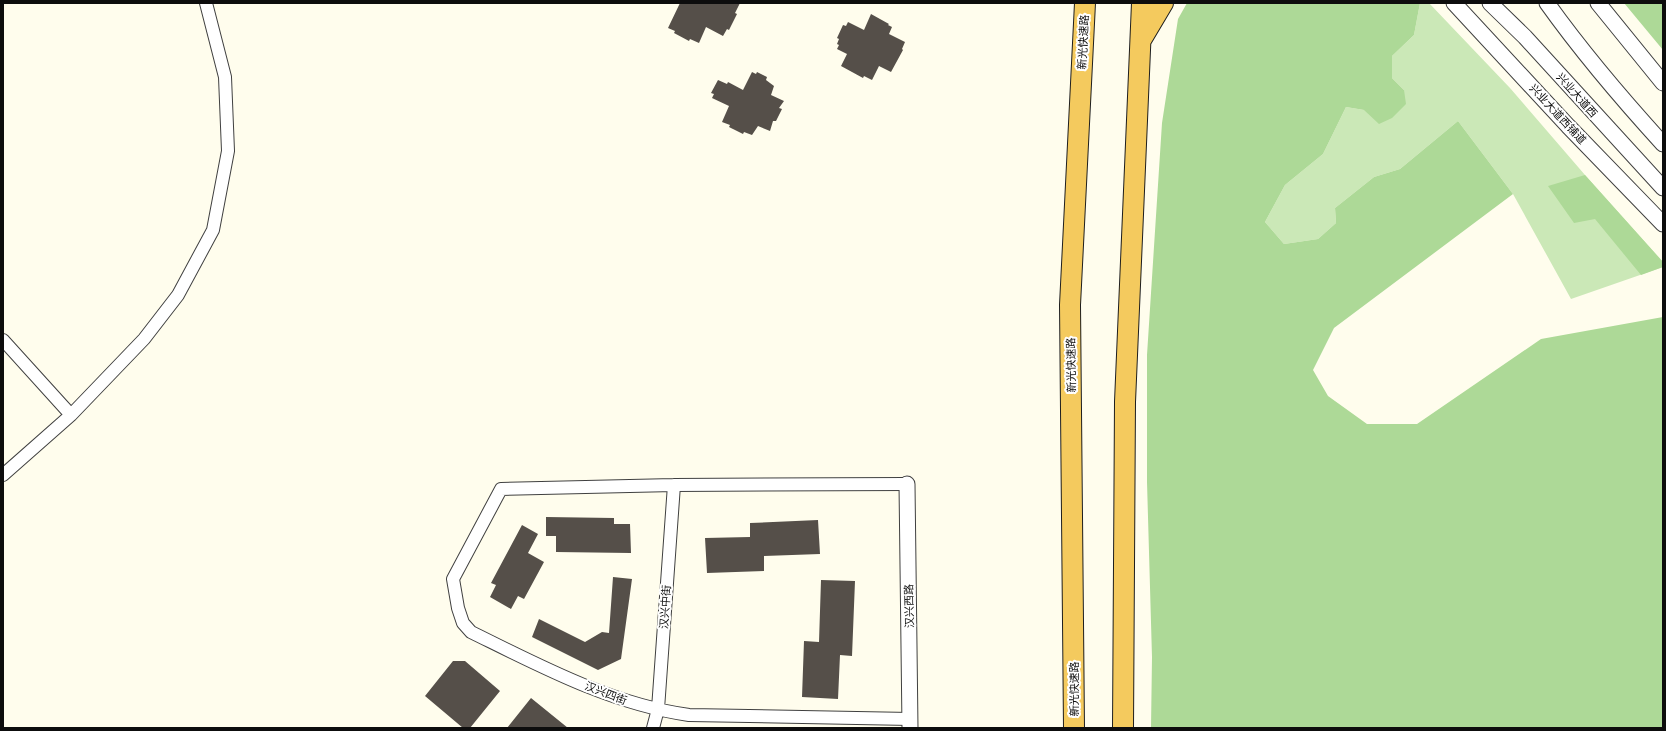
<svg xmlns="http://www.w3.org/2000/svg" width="1666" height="731" viewBox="0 0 1666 731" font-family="Merriweather,'Noto Sans SC',serif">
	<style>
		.green { fill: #cbe8b7 }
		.forest { fill: #add997 }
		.building { fill: #554f49 }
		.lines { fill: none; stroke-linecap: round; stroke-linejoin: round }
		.minor-casing { stroke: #404040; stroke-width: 14 }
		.tertiary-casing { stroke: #404040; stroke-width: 17 }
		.trunk-casing { stroke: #1e1e1e; stroke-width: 22 }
		.minor { stroke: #fff; stroke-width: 12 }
		.tertiary { stroke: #fff; stroke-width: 15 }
		.trunk { stroke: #f4ca5e; stroke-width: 20 }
		.labels { text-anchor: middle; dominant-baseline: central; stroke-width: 4; stroke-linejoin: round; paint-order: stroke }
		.street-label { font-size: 11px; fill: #0d0d0d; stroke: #fff }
	</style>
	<rect width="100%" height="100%" fill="#fffded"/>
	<path class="green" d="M1420,3H1429L1510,88L1585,175L1663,262V267L1571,299L1513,194L1458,121L1400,169L1374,177L1335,208L1336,223L1318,239L1284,244L1265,222L1285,185L1323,154L1346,107L1364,110L1404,90L1392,78V56L1414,35Z"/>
	<path class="forest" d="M1187,3H1420L1414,35L1392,56V78L1404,90L1406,104L1392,118L1379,124L1364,110L1346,107L1323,154L1285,185L1265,222L1284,244L1318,239L1336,223L1335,208L1374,177L1400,169L1458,121L1513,194L1334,328L1313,370L1328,396L1367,424H1417L1541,339L1663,317V728H1151L1152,657L1147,482V355L1162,123L1178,19Z
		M1624,3H1663V50Z
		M1585,175L1663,262V267L1641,275L1595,219L1574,223L1548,186Z"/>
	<path class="building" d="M680,3H740L735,13L737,14L729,30L727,29L723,36L706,27L699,43L690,39L689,41L674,33L675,31L668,28Z
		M871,14L889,24L888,25L892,27L889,34L905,42L902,49L903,50L891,72L879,66L872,80L864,76L863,78L841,66L847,54L837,49L839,45L837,44L839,39L837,38L843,25L846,26L848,22L864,30Z
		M752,72L756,74L757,72L767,77L766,80L774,86L771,95L784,101L779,108L782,109L776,121H773L770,131L758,126L752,135L744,132L743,134L729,127L730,125L722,122L729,106L712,98L714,94L711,93L718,80L727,84L728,82L743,90Z
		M546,517L614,518V524H630L631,553L556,552V536H546Z
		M818,520L820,554L764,556V571L707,573L705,538L750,537V523Z
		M522,525L538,534L528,553L544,562L524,599L518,596L511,609L490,597L496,585L491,583Z
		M613,577L632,579L621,659L598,670L532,637L539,619L585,642L602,632L609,633Z
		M821,580L855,581L852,656L840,655L838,699L802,697L804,641L819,642Z
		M453,661H465L500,691L470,728H463L425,696Z
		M531,698L568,728H507Z"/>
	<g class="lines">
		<defs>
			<path id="minor" d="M3,340L71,415L144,339L178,295L213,230L228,151L225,77L206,3
				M3,475L71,415
				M907,484L674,485L501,489L453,579L458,608L463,623L471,632C540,666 611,704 689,715L911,719
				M653,728L658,709L674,485"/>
			<path id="tertiary" d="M1454,3L1568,126L1663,224
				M1490,3L1525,37L1663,188
				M1547,3C1582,52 1622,99 1663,144
				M1598,3L1663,83
				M907,484L910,728"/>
			<path id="trunk" d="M1141,40L1163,3
				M1074,728L1070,305L1085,3
				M1123,728L1125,402L1142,3"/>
		</defs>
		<use href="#minor" class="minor-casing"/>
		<use href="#tertiary" class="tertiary-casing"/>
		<use href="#trunk" class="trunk-casing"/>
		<use href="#minor" class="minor"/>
		<use href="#tertiary" class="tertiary"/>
		<use href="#trunk" class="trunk"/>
	</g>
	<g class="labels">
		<g class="street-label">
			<text transform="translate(1083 42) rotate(-87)">新光快速路</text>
			<text transform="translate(1577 95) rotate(48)">兴业大道西</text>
			<text transform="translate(1558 114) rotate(47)">兴业大道西铺道</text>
			<text transform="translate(1071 365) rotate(-91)">新光快速路</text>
			<text transform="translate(909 606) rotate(-91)">汉兴西路</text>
			<text transform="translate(665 607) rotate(-86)">汉兴中街</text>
			<text transform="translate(1074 689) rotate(-90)">新光快速路</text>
			<text transform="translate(606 693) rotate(21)">汉兴四街</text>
		</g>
	</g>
	<rect width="1666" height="731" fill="none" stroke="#0d0d0d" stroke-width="8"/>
</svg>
